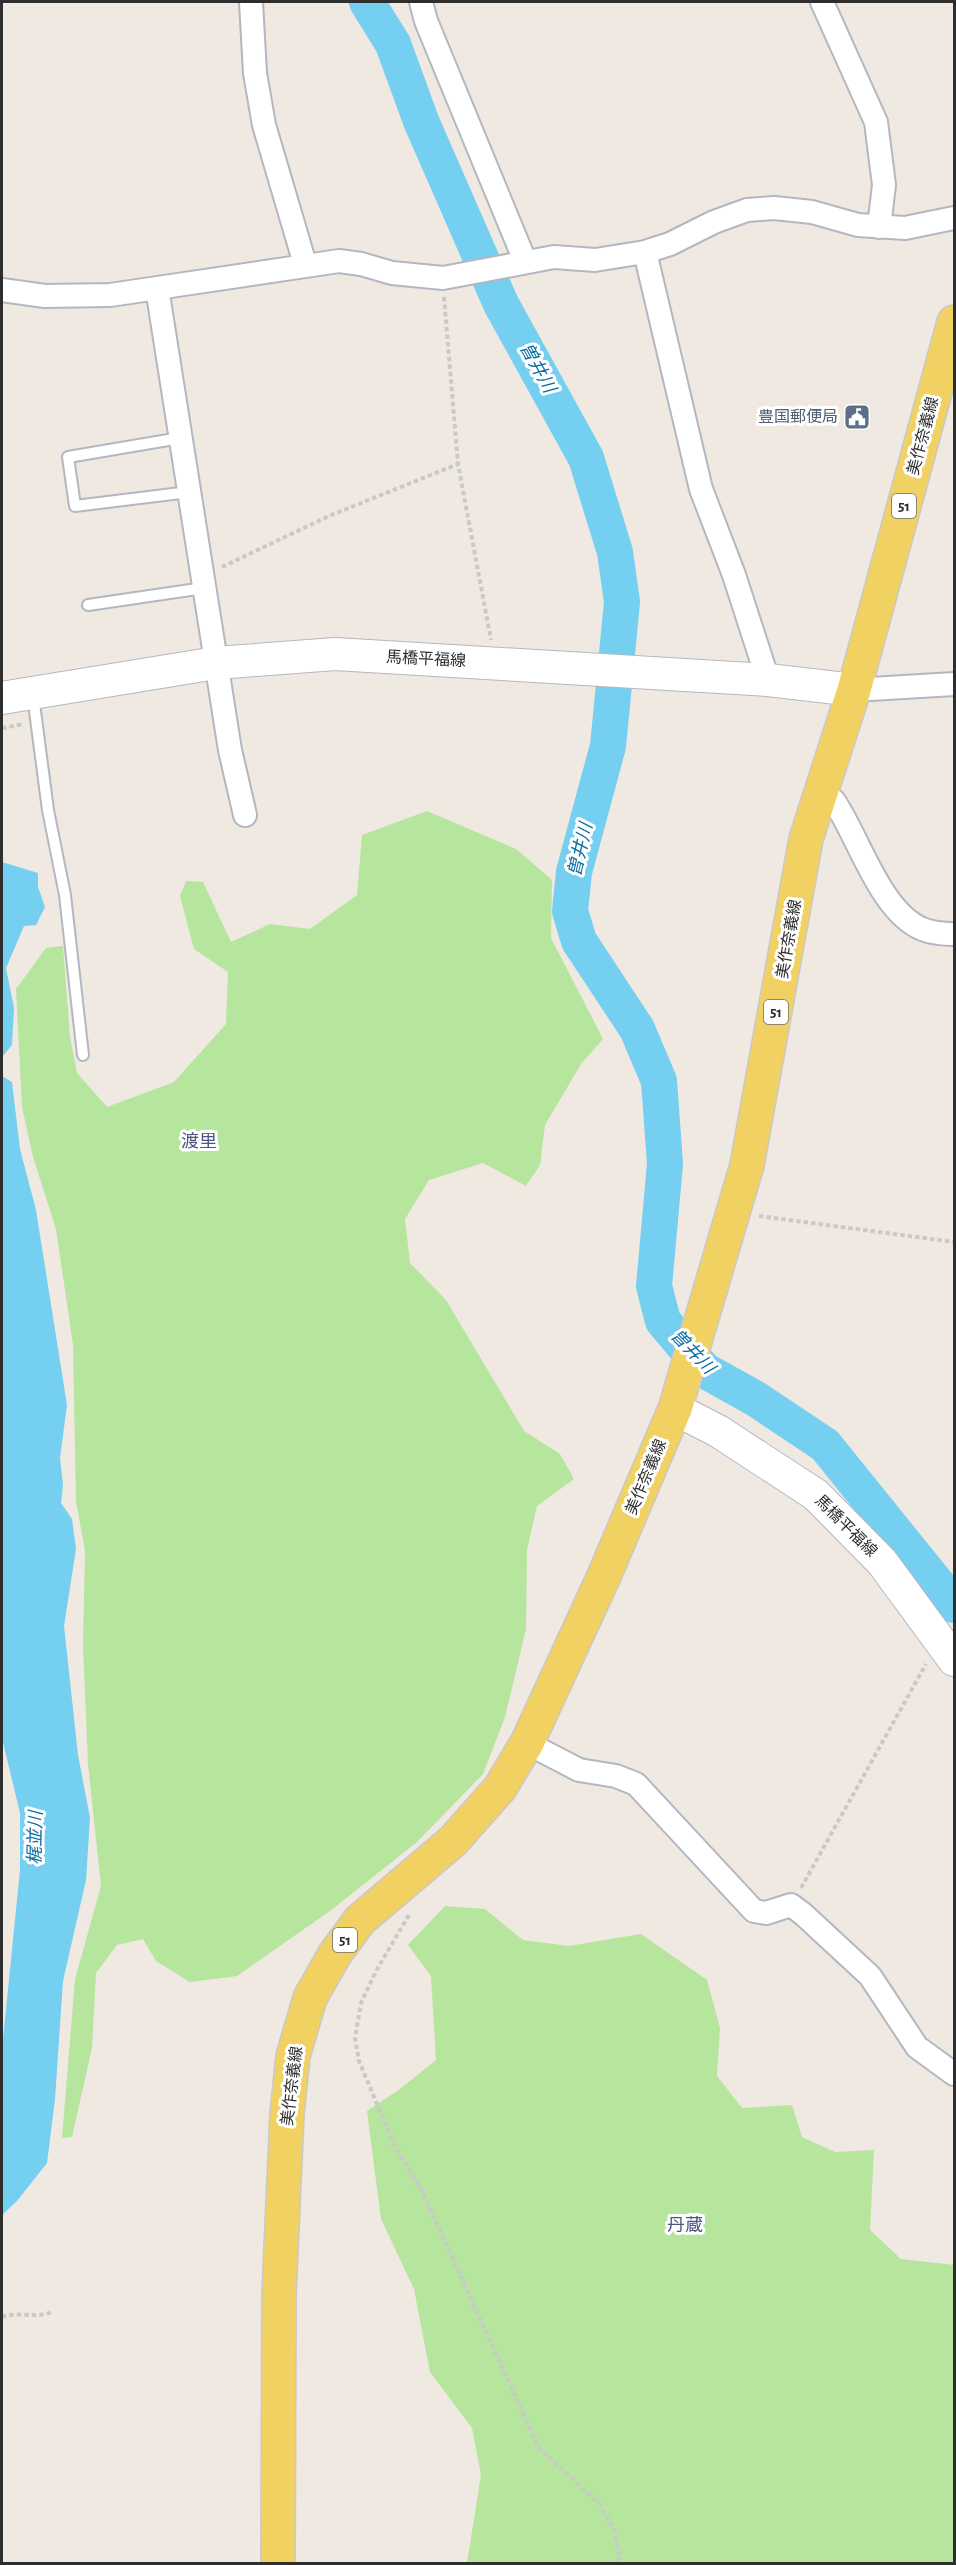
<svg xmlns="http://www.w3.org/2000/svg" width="956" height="2565" viewBox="0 0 956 2565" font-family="'Alegreya Sans','Noto Sans JP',sans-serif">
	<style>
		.green { fill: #b6e59e }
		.water { fill: #75cff0 }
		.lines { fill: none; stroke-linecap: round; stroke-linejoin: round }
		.river { stroke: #75cff0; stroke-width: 36 }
		.lane-casing { stroke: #b4b7c1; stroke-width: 14 }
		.street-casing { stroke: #b4b7c1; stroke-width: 26 }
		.secondary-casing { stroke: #b4b7c1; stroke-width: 34 }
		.primary-casing { stroke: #c9c9c9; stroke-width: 36 }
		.path { stroke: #c9c9c9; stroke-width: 4; stroke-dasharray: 4.5 3; stroke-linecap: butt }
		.lane { stroke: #fff; stroke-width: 10 }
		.street { stroke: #fff; stroke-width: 22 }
		.secondary { stroke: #fff; stroke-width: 32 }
		.primary { stroke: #f2d163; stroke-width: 33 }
		.labels { text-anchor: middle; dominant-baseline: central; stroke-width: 6; stroke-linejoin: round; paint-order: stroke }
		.shield { fill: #fff; stroke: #6d6d6d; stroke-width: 1.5 }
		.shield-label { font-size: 15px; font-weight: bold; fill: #2e2e2e }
		.service-label { font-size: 16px; fill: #4e5e75; stroke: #fff; text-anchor: end }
		.street-label { font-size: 16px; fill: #2e2e2e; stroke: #fff }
		.water-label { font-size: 18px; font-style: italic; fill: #0d6fa3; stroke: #fff }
		.neighbourhood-label { font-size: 18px; fill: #4d5680; stroke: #fff }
	</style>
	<rect width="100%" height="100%" fill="#efe9e1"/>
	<path class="green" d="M427,811L516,849L552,880L551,938L603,1039L581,1064L545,1125L540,1165L526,1186L483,1163L429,1180L405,1219L410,1263L446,1300L524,1431L560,1454L574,1479L537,1506L527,1550L526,1629L505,1717L483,1774L417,1842L330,1911L237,1976L190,1982L156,1961L143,1939L117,1945L96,1973L92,2048L72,2137L62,2138L75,1979L101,1886L88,1764L83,1646L85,1551L76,1501L73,1345L56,1229L33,1157L22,1107L16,989L46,948L63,946L70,1037L77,1073L107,1107L174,1082L226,1024L228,972L194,949L180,896L186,881L203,882L231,942L270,924L310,929L357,895L362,835Z
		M445,1906L485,1909L523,1940L569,1946L641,1934L707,1980L720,2028L717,2076L742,2108L792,2105L802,2137L835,2152L874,2150L870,2230L901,2259L954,2265V2563H467L481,2475L472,2428L430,2372L414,2289L381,2219L367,2111L400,2089L436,2060L431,1976L408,1945Z"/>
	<path class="water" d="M2,862L38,873V887L45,907L36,925L24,926L6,968L14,1008L12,1045L2,1057Z
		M2,1076L12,1082L20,1149L36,1210L67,1405L60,1458L63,1485L61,1503L72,1519L76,1549L64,1626L78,1755L90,1818L86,1880L63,1981L55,2099L47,2163L17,2201L2,2215V2049L20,1870V1813L2,1738Z"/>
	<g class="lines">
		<path class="river" d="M367,2L393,44L421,121L501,304L586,458L615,552L622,602L608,746L574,872L570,911L579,941L637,1029L659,1081L665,1164L654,1286L663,1321L704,1370L756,1399L825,1445L954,1605"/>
		<defs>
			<path id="lane" d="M180,438L68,457L75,506L189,492
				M88,605L204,588
				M33,696L48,810L65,895L83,1055"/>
			<path id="street" d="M251,2L255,73L264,125L305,264
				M421,2L426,21L525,261
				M822,2L876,122L884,185L879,227
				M645,252L701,489L734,575L768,680
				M157,288L230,750L245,815
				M2,290L45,296L110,295L339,261L361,264L392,273L443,278L554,257L595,260L645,252L670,244L714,222L747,210L774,208L812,212L858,225L905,228L954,218
				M854,690L954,684
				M821,791L834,801C859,838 880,911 922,929C932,933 944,934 954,934
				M527,1743L579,1770L616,1776L636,1784L754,1911L766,1913L791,1905L803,1914L870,1976L917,2047L954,2074"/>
			<path id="secondary" d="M2,698L216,663L335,654L768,680L854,690
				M675,1409L718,1431L816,1495L882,1562L954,1660"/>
			<path id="primary" d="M278,2564L279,2294L287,2114L293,2056L310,1998L335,1954L360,1920L453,1841L500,1788L527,1743L604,1576L675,1409L747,1165L806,839L854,690L954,322"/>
		</defs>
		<use href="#lane" class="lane-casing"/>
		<use href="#street" class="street-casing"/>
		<use href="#secondary" class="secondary-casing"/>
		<use href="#primary" class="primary-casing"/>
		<path class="path" d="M444,297L458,464L491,640
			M222,567L329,516L458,464
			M2,728L24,724
			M759,1216L954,1242
			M801,1888L926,1664
			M409,1915L376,1971L361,2003L355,2038L359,2061L395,2147L421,2189L539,2448L600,2504L615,2532L620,2556L617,2564
			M2,2317C19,2311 35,2319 52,2312"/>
		<use href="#lane" class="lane"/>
		<use href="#street" class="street"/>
		<use href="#secondary" class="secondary"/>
		<use href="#primary" class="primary"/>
	</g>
	<defs>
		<symbol id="civic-square" viewBox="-11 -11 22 22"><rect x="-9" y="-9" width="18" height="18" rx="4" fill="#5c6f8a" stroke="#fff"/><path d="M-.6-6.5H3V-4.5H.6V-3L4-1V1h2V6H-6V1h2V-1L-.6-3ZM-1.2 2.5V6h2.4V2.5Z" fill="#fff"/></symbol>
	</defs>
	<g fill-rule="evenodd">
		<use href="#civic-square" x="842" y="402" width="30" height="30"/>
	</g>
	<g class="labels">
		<g class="shield">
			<rect x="892" y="494" width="24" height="24" rx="4.5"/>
			<rect x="764" y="1000" width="24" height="24" rx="4.5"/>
			<rect x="333" y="1928" width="24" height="24" rx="4.5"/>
		</g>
		<g class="shield-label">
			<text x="904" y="506">51</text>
			<text x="776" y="1012">51</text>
			<text x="345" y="1940">51</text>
		</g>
		<g class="service-label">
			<text x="838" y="417">豊国郵便局</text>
		</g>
		<g class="street-label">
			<text transform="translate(923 436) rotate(-75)">美作奈義線</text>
			<text transform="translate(426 659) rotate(3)">馬橋平福線</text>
			<text transform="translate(789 939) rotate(-80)">美作奈義線</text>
			<text transform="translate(646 1477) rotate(-67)">美作奈義線</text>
			<text transform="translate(846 1526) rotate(45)">馬橋平福線</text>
			<text transform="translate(292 2086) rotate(-83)">美作奈義線</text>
		</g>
		<g class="water-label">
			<text transform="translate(537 368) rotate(61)">曽井川</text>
			<text transform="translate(581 850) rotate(-77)">曽井川</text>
			<text transform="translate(692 1352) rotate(46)">曽井川</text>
			<text transform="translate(36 1838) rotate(-89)">梶並川</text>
		</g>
		<g class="neighbourhood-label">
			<text x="199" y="1142">渡里</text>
			<text x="685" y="2226">丹蔵</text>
		</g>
	</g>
	<rect width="956" height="2565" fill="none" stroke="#2e2e2e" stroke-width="6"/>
</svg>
